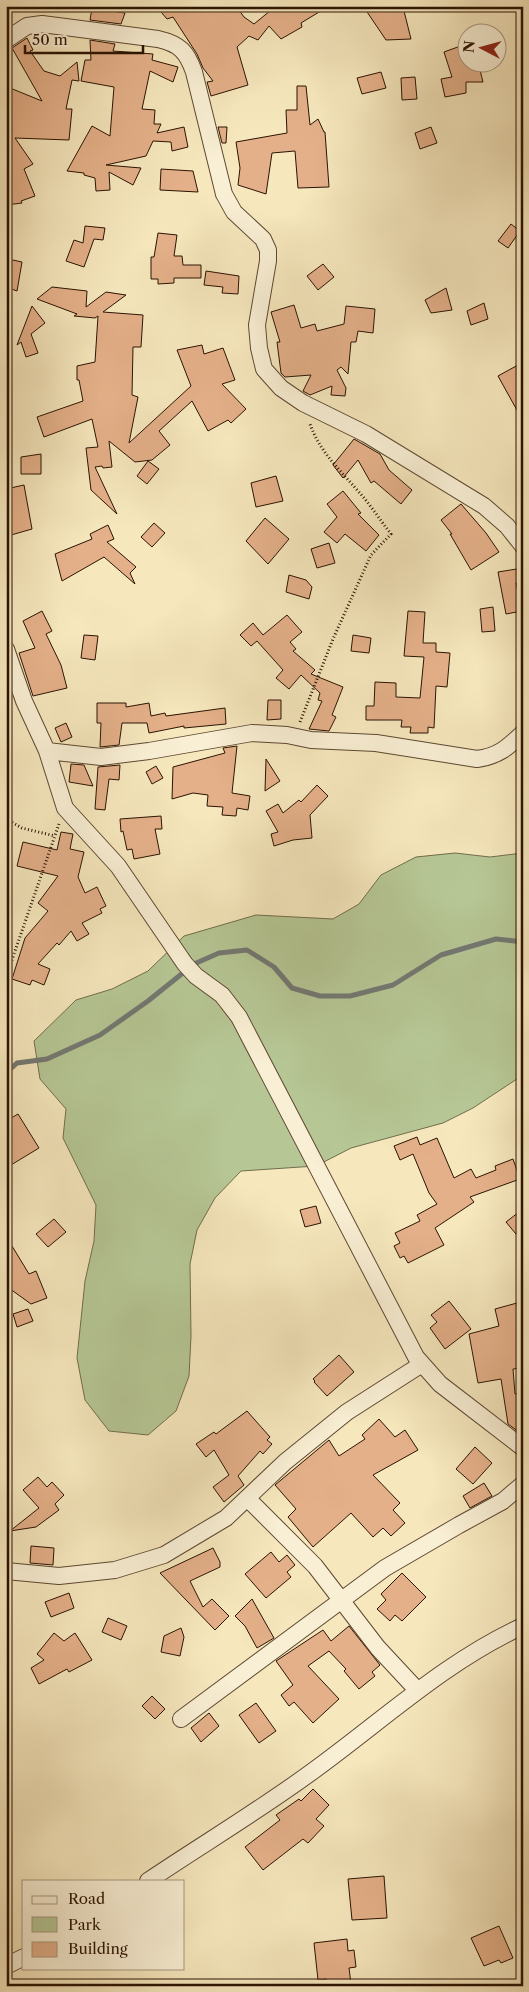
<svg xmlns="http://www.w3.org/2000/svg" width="529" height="1992" viewBox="0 0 529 1992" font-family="'Libre Caslon Text',serif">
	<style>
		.green { fill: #b6c795; stroke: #706d4c }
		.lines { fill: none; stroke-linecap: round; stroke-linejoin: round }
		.stream { stroke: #737872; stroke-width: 5 }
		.building { fill: #e4b089; stroke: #2b1302 }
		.minor-casing { stroke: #5e4831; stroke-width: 18 }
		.path { stroke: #2b1302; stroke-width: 3; stroke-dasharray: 1 2.5; stroke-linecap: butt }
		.minor { stroke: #f9efd4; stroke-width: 16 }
	</style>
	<rect width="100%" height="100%" fill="#f6e7bd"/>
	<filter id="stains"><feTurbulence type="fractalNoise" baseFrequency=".004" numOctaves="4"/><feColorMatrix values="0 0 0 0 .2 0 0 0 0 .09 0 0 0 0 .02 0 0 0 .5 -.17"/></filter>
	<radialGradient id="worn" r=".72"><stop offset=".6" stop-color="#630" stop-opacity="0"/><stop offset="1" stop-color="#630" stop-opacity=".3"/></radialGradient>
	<path class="green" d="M455,853L490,857L523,853V1075L473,1108L443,1123L351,1148L316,1166L241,1171L215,1198L197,1230L190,1264L191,1336L189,1376L176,1411L148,1435L109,1431L85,1400L77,1358L85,1281L94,1241L96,1205L63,1138L66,1109L40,1079L34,1041L76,1000L112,989L148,971L184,936L256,915L333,919L359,904L381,875L416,857Z"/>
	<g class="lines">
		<path class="stream" d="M6,1073L17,1063L47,1059L100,1035L148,1001L194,964L219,953L247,950L274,967L292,988L320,996H350L393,985L441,955L496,939L523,942"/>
	</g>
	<path class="building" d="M156,6H236L244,17L254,24L276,6H329L301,23L302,27L281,39L269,26L258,40L249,36L237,47L248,85L211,96L207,82L213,81L203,68L197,54L173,17L167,19Z
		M363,6H401L404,11L411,39L386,40Z
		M92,8L125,13L121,24L90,20Z
		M27,38L33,50L30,51L44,71L60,76L77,62L79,81L72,80L66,109H72L69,140L15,138L33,164L24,169L35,196L21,201L22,203L6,205V158L8,157L12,127H6V110L10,88L42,101L12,48Z
		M90,40L115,44L113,51L153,54L152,60L178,67L173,82L150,71L142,109L155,110L154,124H161L157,133L184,127L188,147L172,151L171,142L153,141L146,156L106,165L141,168L133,185L109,172L110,190L96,191L95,178L84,175V173L67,171L92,126L110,136L114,87L81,81L85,60H91Z
		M466,44V62H478L483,82H466V93L445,97L441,79L452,77L444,52Z
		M381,72L386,88L362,94L357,78Z
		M415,77L417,99L402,100L401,78Z
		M297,86H306L310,125L318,119L324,132H325L329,187L298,188L295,151L272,153L266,194L238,185L240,168L236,142L287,133L286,110H297Z
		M218,127H227L226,143H222Z
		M431,127L437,143L420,149L415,133Z
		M161,169L193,171L198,192L160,190Z
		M511,224L520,231L508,248L498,241Z
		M85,226L105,228L103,240L94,239L84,267L66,261L74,240L83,243Z
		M158,233L177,235L174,256H182L183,265H201V278H174V283L158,284V279H151V257H154Z
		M8,259L22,262L17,291L6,287Z
		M323,264L334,277L318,290L307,276Z
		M206,271L239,276L238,294L222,293L223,287L204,285Z
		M52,287L87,291L86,307L106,292L126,295L103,312L143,315L141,347H133L132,395L138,397L129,443L191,386L177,350L202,345L204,354L223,348L235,380L222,384L246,409L231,423L228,420L208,431L192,401L159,431L170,445L152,460L135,462L109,441L112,467L103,468L102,466L95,467L117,514L91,490L86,448L98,447L92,419L44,437L37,417L83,401L79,380H77V366L95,362L98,316L95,318L74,316L77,314L37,299Z
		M446,288L452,310L431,313L425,300Z
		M484,303L488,319L471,325L467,311Z
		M294,305L301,328L315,324L317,331L344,324L346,306L375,309L373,333L358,331L356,342H351L348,374L341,367L337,370L346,388L345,396L331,395L332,386L310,395L303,391L311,375L285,377L281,373L277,342H280L271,312Z
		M32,306L45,323L31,334L38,353L26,357L21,342L17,345Z
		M518,365L523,374V421L498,376Z
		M354,439L380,454L389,470L412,490L401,504L374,481L371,483L358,460L343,478L333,465Z
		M41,454V474H21V457Z
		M148,461L159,469L147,484L137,476Z
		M276,476L283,501L256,507L251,483Z
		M24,485L32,529L11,535L6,509V489Z
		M343,491L361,513L358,514L379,535L366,551L345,534L337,543L324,532L337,517L327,504Z
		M461,504L486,533L499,552L471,570L450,534H452L441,520Z
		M265,518L289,539L268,564L246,541Z
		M154,523L165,533L152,547L141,537Z
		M108,525L114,539L107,542L136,567L130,573L135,584L104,557L62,581L55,554L92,539L90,534Z
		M329,543L335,563L317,568L311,549Z
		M523,568V582L516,583L522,611L506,614L498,572Z
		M289,575L306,580L312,587L309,599L286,592Z
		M493,607L495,631L482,632L480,609Z
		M42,611L52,631L46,634L61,665L67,688L33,696L19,653L35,648L23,621Z
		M408,611L425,612L423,643H436V652L450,653L447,687L436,686L434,728L428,727V733H410L411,727H401L402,720H366V706H374L375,682L396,683V697L420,698L424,657L404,656Z
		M287,615L302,632L290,642L296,649L293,651L315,670L311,674L343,687L332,715L336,717L329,731L309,729L322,701L318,700L320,693L301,675L289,689L276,678L283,670L257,641L251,646L240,635L253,623L263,635Z
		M84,635L98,636L95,660L81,658Z
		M353,635L371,638L369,653L351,651Z
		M268,700H281V719L267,720Z
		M97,703H126V707L149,703L151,716L165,713L166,716L225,708L226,724L184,728V726L149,733L147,723H122L119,745L100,747L101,723H97Z
		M66,723L72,737L61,742L55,728Z
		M237,746L232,793L250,796L248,810L237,808L236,816L222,815L223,807L207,806L208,795L193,793L172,799L173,767L225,753L223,748Z
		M266,759L280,781L265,791Z
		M71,764L84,765L93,786L69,782Z
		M120,765L119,780L109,779L105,810L95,809L98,767Z
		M156,766L163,778L152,784L146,772Z
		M317,785L328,796L310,815L312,838L293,840L274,846L271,834L278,832L266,811L278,804L283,813L299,800L301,802Z
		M161,816L162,829H155L160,854L134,859L132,849L127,850L123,831L121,832L120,819Z
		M61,832L73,834L70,849L84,852L78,877L85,893L97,887L106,906L100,909L102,913L82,923L89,934L77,941L71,931L59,945L57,943L38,964L50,969L44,985L32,980L30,985L12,979L25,938L48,911L38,903L58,876L17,866L23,842L57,850Z
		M18,1114L39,1148L6,1168V1121Z
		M417,1137L420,1145L437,1138L454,1178L471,1169L476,1178L496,1170L495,1166L513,1159L520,1179L470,1197L474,1202L435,1228L444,1245L408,1263L404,1256L400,1258L394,1246L400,1243L395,1233L420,1221L417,1215L437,1204L429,1193L413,1154L400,1160L394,1146Z
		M316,1206L321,1223L305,1227L300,1210Z
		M523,1209V1229L516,1234L506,1222Z
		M54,1219L66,1232L48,1247L36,1234Z
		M6,1236L29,1274L36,1271L47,1298L31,1304L6,1286Z
		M449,1301L471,1329L445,1349L430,1328L437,1322L431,1315Z
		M517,1303L520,1342H523V1368L513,1369L515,1394L523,1393V1435L508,1424L501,1379L478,1383L469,1334L499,1326L495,1309Z
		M28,1309L33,1321L17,1327L13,1314Z
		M339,1355L354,1372L327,1396L314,1382L315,1381L313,1379Z
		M247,1411L270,1437L267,1440L272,1444L263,1454L260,1451L238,1476L244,1485L224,1502L213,1487L229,1475L214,1450L206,1457L196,1444L214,1432L216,1434Z
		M379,1419L395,1437L405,1430L418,1450L373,1475L400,1503L393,1510L405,1523L391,1536L383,1528L373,1537L351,1513L313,1547L288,1517L296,1509L275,1485L329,1440L339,1456L365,1439L362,1435Z
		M475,1447L492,1463L473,1484L456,1469Z
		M38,1477L47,1487L52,1482L64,1495L55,1504L59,1510L36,1527L10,1531L39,1508L23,1490Z
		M484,1483L492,1496L470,1508L463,1496Z
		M31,1546L54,1548L53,1565L30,1563Z
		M213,1548L220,1562V1567L190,1581L203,1607L212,1599L229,1616L215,1630L160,1573Z
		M271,1552L279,1562L287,1555L295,1565L287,1572L291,1577L266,1598L245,1574Z
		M402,1573L426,1597L402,1621L395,1615L390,1621L377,1609L386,1600L381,1594Z
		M69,1593L74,1608L51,1617L45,1602Z
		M252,1599L274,1638L257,1648L245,1626L235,1616Z
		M108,1618L127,1626L121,1640L102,1632Z
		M349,1626L380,1665L372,1672L375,1676L359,1689L344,1671L346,1669L329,1651L308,1666L339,1699L313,1723L294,1702L289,1706L281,1695L293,1685L276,1661L323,1630L331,1641Z
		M181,1628L184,1637L180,1656L161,1652L164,1636Z
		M54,1633L64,1641L75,1633L92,1660L69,1672L67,1669L39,1684L31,1668L44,1660L37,1654Z
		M152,1696L165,1709L155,1719L142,1706Z
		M256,1703L276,1731L259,1743L239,1715Z
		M209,1713L219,1726L201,1742L191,1728Z
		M313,1789L329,1805L316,1819L324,1826L308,1843L303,1839L263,1870L245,1847L280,1820L276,1815L299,1799L301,1801Z
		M384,1876L387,1918L352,1920L348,1879Z
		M499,1926L513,1958L501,1963L499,1960L484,1966L471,1938Z
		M347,1939L348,1951L354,1950L356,1967L349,1968L351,1984L327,1986L326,1979L318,1980L314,1943Z"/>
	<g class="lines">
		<defs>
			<path id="minor" d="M6,40L27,26L42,24L158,39C180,44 187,52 194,72L224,194L234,212L263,239L268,250V261L257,325L259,348L264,369L281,388L303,403L366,434L484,506L507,526L523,546
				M6,649L24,701L47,751L65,808L118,866L185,964L196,976L222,995L239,1017L416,1357L440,1384L523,1448
				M47,751L101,757L149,751L252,733L287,735L311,740L376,743L477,759C499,756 508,747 523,733
				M247,1498L315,1566L378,1648L418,1691
				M6,1571L59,1576L115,1570L164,1555L226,1518L285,1462L347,1412L422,1364
				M181,1719L385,1568L459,1525L503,1501L523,1484
				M148,1881C203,1844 260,1810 313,1771C382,1721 446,1661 523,1626
				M6,1966L24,1957"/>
		</defs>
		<use href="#minor" class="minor-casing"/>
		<path class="path" d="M300,722L333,639L371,555L391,534C380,520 370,504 358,491C339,469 320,452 310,424
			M6,819L22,828L55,836
			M6,977L59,824"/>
		<use href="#minor" class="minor"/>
	</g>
	<rect width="529" height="1992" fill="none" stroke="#f6e7bd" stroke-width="25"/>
	<rect x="8" y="8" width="514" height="1977" fill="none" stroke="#2b1302" stroke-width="2.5"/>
	<rect x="12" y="12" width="504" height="1967" fill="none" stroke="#2b1302"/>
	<rect x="22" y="1880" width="162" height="90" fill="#f9efd4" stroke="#a79780"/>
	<rect x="32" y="1896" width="25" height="8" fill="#f9efd4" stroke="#a79780"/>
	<text x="68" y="1904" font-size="15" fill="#2b1302">Road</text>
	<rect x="32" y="1917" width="25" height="15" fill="#b6c795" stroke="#a79780"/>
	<text x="68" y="1930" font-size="15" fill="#2b1302">Park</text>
	<rect x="32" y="1942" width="25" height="15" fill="#e4b089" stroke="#a79780"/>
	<text x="68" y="1954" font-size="15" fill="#2b1302">Building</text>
	<g transform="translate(482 48) rotate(276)"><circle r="24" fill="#f9efd4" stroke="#a79780"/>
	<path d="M0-4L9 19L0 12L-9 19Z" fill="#8f2418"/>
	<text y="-8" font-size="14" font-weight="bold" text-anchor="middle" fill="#2b1302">N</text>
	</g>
	<path d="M25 45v8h118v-8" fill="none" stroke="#2b1302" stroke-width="2.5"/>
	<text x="32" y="45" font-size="15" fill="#2b1302" stroke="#f9efd4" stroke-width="4" paint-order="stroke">50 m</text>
	<rect width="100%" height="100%" filter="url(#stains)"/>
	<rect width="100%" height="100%" fill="url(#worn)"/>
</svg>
